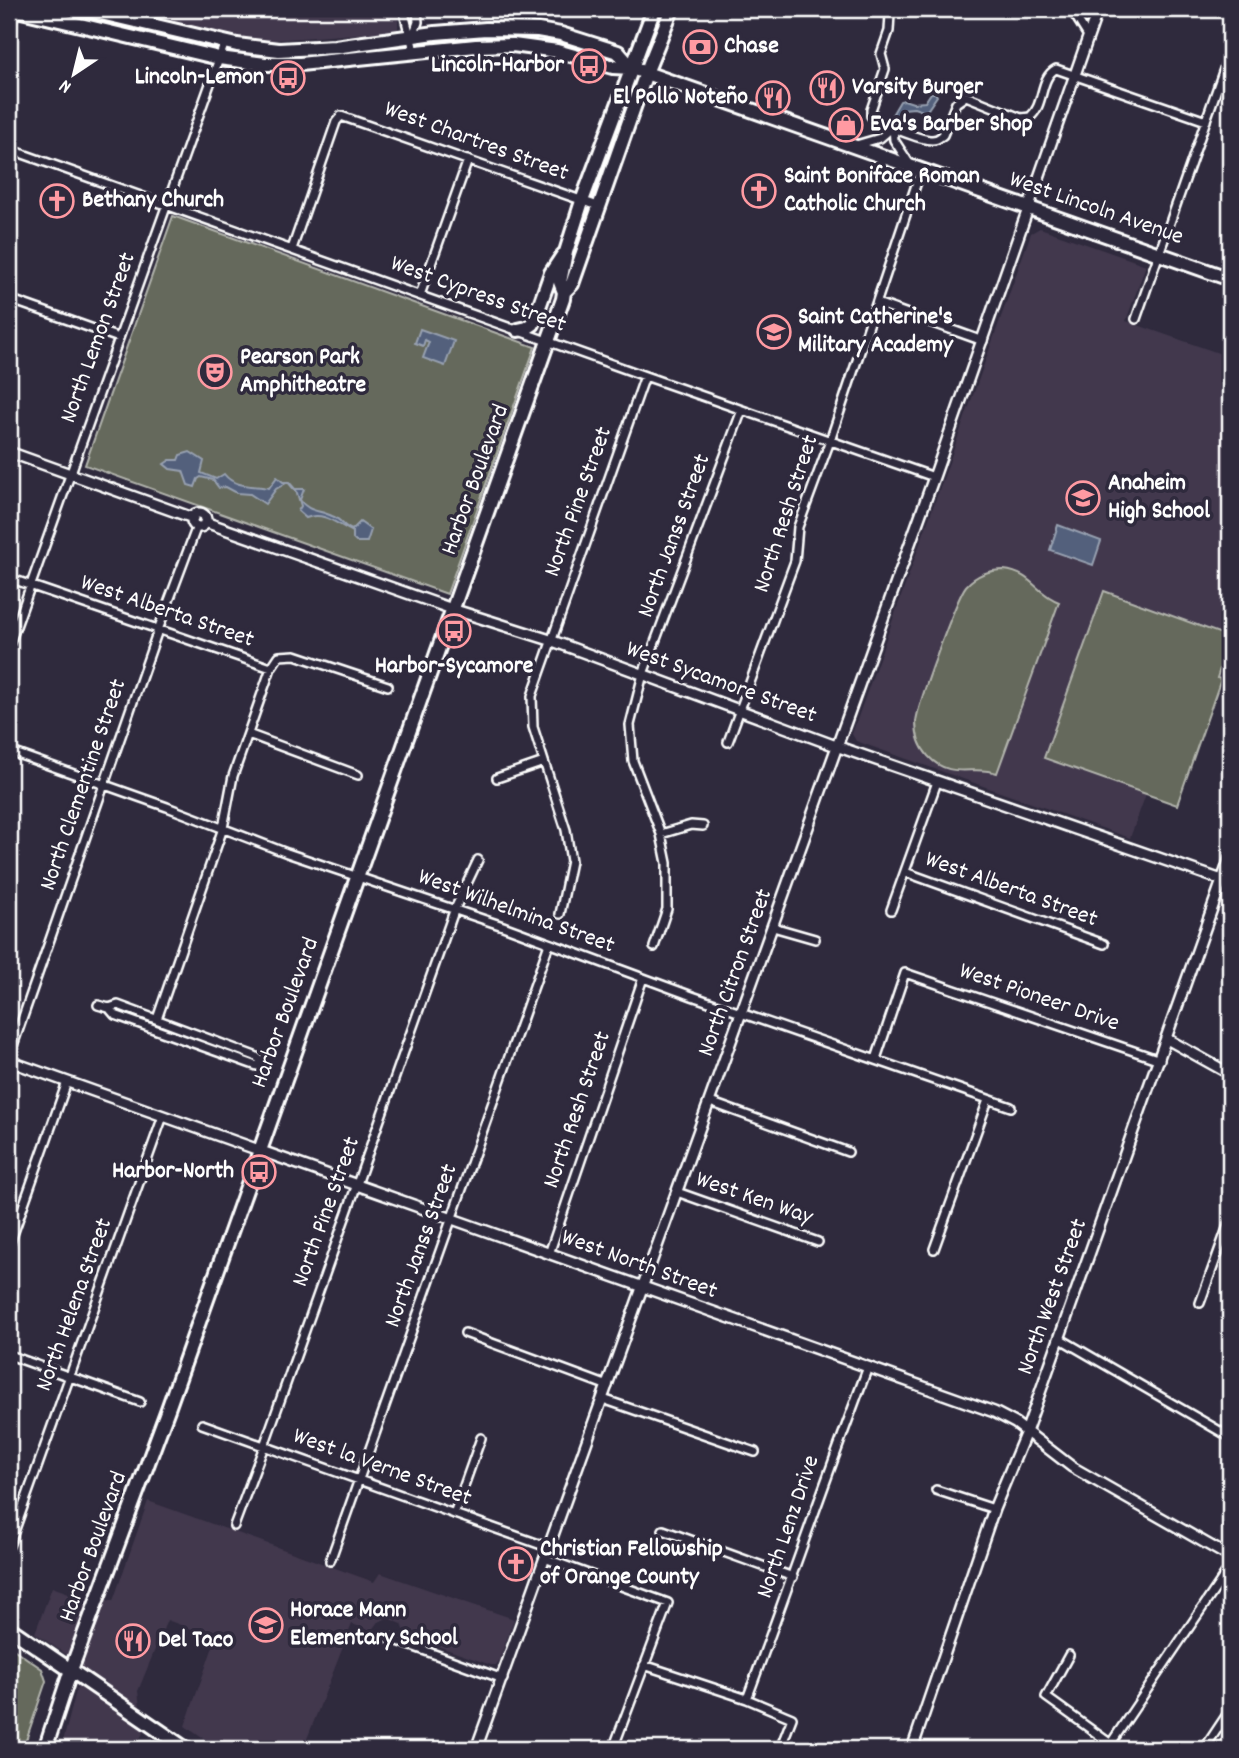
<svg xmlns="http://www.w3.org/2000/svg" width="1239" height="1758" viewBox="0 0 1239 1758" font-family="Dekko,sans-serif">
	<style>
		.built { fill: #42384d }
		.green { fill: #65695b; stroke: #b2b4ad; stroke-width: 2 }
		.water { fill: #52617c; stroke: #97a0b0; stroke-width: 2 }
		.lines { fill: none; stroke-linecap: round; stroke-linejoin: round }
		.minor-casing { stroke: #fff; stroke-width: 12 }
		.tertiary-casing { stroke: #fff; stroke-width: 14 }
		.secondary-casing { stroke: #fff; stroke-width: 16 }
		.primary-casing { stroke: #fff; stroke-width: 18 }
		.minor { stroke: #2f2a3d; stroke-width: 7 }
		.tertiary { stroke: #2f2a3d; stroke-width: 9 }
		.secondary { stroke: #2f2a3d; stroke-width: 10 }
		.primary { stroke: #2f2a3d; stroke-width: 12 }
		.labels { text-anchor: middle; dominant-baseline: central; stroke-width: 7; stroke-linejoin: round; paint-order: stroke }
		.poi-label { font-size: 24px; font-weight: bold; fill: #fff; stroke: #2f2a3d; text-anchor: start }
		.street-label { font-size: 24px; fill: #fff; stroke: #2f2a3d }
	</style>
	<rect width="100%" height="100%" fill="#2f2a3d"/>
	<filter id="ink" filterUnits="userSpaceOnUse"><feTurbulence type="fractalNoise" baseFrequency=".0143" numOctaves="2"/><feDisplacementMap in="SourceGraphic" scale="14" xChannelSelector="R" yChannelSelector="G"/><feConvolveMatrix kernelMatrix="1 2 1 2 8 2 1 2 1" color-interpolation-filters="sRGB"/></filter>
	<g filter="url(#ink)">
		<path class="built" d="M124,9H398V31L259,41Z
			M1040,228L1146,265L1126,321L1230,357V640L1226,652L1230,655L1177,805L1146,794L1130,838L856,741L852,734L1031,233Z
			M148,1501L374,1582L380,1573L514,1619L499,1661L496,1665H491L412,1637L405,1632L402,1624L387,1618L377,1623L371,1631L352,1624L303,1749H218L185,1726L216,1638L167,1620L138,1691L143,1733L134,1749H61L78,1684L67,1655L35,1633L52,1587L85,1599L89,1597L113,1601Z"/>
		<path class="green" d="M173,216L535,347L447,594L85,465Z
			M1004,570C1032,573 1036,594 1059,602L997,773C973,764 951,781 928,756C920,747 916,734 916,722C917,706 957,597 966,586C976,575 990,570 1004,570Z
			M1104,591L1230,637L1217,678L1221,679L1177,805L1044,758Z
			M9,1646L42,1669L46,1681L23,1749H9Z"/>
		<path class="water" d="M931,93H935L937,96L926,112L914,108L903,109L898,123L889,120L900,101L904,100L913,103L925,102Z
			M420,329L454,341L445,366L423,358L429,342L425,340L423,346L415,343Z
			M190,452L204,461L201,473L216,479L224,474C235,488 252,485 269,488L277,477L283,482H289L295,489H304L300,500C308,512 320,510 332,516C341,519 343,527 352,530L360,522L371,530L367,542H356L353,539V532C336,524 325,511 306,518L298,511L301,506L297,493L288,482L276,489L265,504L250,494L237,493L226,487L219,488L213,480L201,477L198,479L195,487L188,485L183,471L170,469L164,464L170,460H178L180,455Z
			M1058,525L1101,541L1093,565L1050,550Z"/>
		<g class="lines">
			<defs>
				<path id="minor" d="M404,9C405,24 412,37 414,53
					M1071,9L1088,36
					M890,14L889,31L881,54L885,69L871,110V116C879,124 921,140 932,140C938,140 939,138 943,135L956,103L966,96L1021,118L1030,117C1045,105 1039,78 1056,69L1206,121
					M413,36L418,22L417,9
					M893,127L894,140L909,163
					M856,145L880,138L893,127
					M9,149L645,376L934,477
					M292,249L336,122L341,116L598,206
					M420,295L468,160
					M9,299L119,338
					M877,303L983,341
					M1136,319L1230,52
					M9,578L271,668L279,656L295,655L388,686
					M9,646L225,42
					M248,734L358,775
					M728,742L795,561L798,527L830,441L921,170
					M9,751L167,807L287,853L503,926L692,996L1011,1107
					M497,778L544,762
					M661,834L691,825L703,826
					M905,872L1104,944
					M891,910L937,782
					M560,914L571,861L566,830L533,727L532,696L645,376
					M773,927L815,939
					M654,947L667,909V863L661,834L633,761L630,725L643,674L742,410
					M98,1005L109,1008L118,1005L255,1056L263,1062
					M109,1008L115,1015L257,1066L263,1062
					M157,1019L223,828L233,776L271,668
					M9,1057L158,630L197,526
					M876,1059L905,973L1160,1060
					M710,1102L848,1152
					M677,1192L818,1242
					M9,1246L67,1082
					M934,1249L988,1100
					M549,1254L643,978
					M1200,1303L1230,1220
					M465,1333L608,1386
					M1059,1338L1230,1437
					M9,1355L140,1402
					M603,1399L755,1452
					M202,1424L550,1548
					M936,1490L994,1509
					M454,1514L481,1438
					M234,1526L264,1446L454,911L478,860
					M663,1530L793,1577
					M9,1546L163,1116
					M547,1559L668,1603L613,1749
					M330,1561L549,944
					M387,1637L503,1679
					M1069,1655L1046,1697L1111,1744
					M644,1665L747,1699L792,1718L780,1749
					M747,1699C788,1589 826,1477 868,1367
					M1107,1749L1230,1567
					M1204,1749L1230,1710"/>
				<path id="tertiary" d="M9,452L193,518
					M192 520a7 7 0 1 1 14 0a7 7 0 1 1-14 0Z
					M205,522L452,609L550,640L836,746L1222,880
					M1167,1039L1230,1074
					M9,1061L994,1412L1015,1423L1072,1467L1230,1557
					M476,1749L934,477L1098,9
					M912,1749L994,1509L1026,1432L1230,858"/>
				<path id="secondary" d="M9,24L14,9"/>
				<path id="primary" d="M13,9L219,58L265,64H300L476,46L513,45L557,51L613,67L632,68L1230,279
					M84,9L237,45L279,50L335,47L435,33L486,29L538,30L561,34L618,52L632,68
					M564,292L572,284L646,73L672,9
					M518,330L527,328L533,324L551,273L563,255
					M9,1628L186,1749
					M45,1749L71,1670L168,1409L563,299L564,292L560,282L566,252L582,201L654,9"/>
			</defs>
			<use href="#minor" class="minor-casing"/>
			<use href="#tertiary" class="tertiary-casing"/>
			<use href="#secondary" class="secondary-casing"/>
			<use href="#primary" class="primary-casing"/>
			<use href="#minor" class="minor"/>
			<use href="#tertiary" class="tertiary"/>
			<use href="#secondary" class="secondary"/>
			<use href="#primary" class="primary"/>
		</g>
	</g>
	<defs>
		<symbol id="bank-ring" viewBox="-11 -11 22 22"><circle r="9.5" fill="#2f2a3d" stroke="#ff9aa2" stroke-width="1.5"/><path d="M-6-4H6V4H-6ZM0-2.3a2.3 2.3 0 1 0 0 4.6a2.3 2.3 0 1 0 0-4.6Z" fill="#ff9aa2"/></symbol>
		<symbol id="bus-ring" viewBox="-11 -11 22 22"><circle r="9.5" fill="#2f2a3d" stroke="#ff9aa2" stroke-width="1.5"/><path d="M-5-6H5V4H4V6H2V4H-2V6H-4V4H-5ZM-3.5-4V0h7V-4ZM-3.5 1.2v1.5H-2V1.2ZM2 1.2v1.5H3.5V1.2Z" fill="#ff9aa2"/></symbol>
		<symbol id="restaurant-ring" viewBox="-11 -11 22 22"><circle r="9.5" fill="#2f2a3d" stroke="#ff9aa2" stroke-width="1.5"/><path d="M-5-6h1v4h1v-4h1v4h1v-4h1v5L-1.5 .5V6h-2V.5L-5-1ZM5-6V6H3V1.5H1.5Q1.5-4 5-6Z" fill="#ff9aa2"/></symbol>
		<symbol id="shop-ring" viewBox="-11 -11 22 22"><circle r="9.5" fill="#2f2a3d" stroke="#ff9aa2" stroke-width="1.5"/><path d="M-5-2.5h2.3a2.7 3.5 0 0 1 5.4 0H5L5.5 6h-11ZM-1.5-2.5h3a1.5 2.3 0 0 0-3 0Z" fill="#ff9aa2"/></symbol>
		<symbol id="church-ring" viewBox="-11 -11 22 22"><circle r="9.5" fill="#2f2a3d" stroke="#ff9aa2" stroke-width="1.5"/><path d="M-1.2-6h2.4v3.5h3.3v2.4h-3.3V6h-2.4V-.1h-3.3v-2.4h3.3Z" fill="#ff9aa2"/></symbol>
		<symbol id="school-ring" viewBox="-11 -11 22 22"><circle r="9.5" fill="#2f2a3d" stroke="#ff9aa2" stroke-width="1.5"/><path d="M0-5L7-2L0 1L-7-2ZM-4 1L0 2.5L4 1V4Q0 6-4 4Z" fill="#ff9aa2"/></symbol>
		<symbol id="theatre-ring" viewBox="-11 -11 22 22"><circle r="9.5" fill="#2f2a3d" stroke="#ff9aa2" stroke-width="1.5"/><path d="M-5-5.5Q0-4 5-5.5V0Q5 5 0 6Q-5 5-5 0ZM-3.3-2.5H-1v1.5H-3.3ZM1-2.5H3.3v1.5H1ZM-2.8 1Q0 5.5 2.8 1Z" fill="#ff9aa2"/></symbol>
	</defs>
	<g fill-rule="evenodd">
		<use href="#bank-ring" x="681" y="28" width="38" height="38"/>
		<use href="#bus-ring" x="570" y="47" width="38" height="38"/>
		<use href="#bus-ring" x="269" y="59" width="38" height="38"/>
		<use href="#restaurant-ring" x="808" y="69" width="38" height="38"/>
		<use href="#restaurant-ring" x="754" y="79" width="38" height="38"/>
		<use href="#shop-ring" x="827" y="106" width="38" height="38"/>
		<use href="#church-ring" x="740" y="172" width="38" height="38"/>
		<use href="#church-ring" x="38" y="182" width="38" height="38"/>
		<use href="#school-ring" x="755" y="313" width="38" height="38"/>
		<use href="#theatre-ring" x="196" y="353" width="38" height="38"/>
		<use href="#school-ring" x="1064" y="479" width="38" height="38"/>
		<use href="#bus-ring" x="435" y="612" width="38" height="38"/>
		<use href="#bus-ring" x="240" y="1153" width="38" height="38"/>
		<use href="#church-ring" x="497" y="1545" width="38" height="38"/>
		<use href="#school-ring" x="247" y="1606" width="38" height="38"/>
		<use href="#restaurant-ring" x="114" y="1622" width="38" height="38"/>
	</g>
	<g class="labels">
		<g class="poi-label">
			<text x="724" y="47">Chase</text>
			<text x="564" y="66" text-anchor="end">Lincoln-Harbor</text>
			<text x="264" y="78" text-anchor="end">Lincoln-Lemon</text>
			<text x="852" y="88">Varsity Burger</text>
			<text x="748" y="98" text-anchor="end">El Pollo Noteño</text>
			<text x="870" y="125">Eva's Barber Shop</text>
			<text x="784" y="177">Saint Boniface Roman<tspan x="784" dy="28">Catholic Church</tspan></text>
			<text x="82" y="201">Bethany Church</text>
			<text x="798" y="318">Saint Catherine's<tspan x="798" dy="28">Military Academy</tspan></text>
			<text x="240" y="358">Pearson Park<tspan x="240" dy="28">Amphitheatre</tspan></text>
			<text x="1108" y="484">Anaheim<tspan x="1108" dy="28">High School</tspan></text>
			<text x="454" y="667" text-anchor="middle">Harbor-Sycamore</text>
			<text x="234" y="1172" text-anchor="end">Harbor-North</text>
			<text x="540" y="1550">Christian Fellowship<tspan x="540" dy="28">of Orange County</tspan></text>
			<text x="290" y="1611">Horace Mann<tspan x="290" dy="28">Elementary School</tspan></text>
			<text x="158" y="1641">Del Taco</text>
		</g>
		<g class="street-label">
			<text transform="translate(476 142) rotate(20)">West Chartres Street</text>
			<text transform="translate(1096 209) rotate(19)">West Lincoln Avenue</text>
			<text transform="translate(478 295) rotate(20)">West Cypress Street</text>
			<text transform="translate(99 338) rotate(-70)">North Lemon Street</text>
			<text transform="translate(476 480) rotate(-70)">Harbor Boulevard</text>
			<text transform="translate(579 502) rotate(-70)">North Pine Street</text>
			<text transform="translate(787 514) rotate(-72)">North Resh Street</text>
			<text transform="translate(675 536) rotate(-70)">North Janss Street</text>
			<text transform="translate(167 612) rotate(19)">West Alberta Street</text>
			<text transform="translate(721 683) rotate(20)">West Sycamore Street</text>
			<text transform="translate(84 785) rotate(-71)">North Clementine Street</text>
			<text transform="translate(1011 890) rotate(20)">West Alberta Street</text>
			<text transform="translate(516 912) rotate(20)">West Wilhelmina Street</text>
			<text transform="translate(736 973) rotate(-70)">North Citron Street</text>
			<text transform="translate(1039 998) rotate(19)">West Pioneer Drive</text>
			<text transform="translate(286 1013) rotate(-70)">Harbor Boulevard</text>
			<text transform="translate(578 1110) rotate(-71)">North Resh Street</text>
			<text transform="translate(754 1199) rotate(19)">West Ken Way</text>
			<text transform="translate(327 1212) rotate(-70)">North Pine Street</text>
			<text transform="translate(422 1246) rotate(-70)">North Janss Street</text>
			<text transform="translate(639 1265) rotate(20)">West North Street</text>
			<text transform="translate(1053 1297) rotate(-70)">North West Street</text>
			<text transform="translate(75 1305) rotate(-70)">North Helena Street</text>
			<text transform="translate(382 1468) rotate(20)">West la Verne Street</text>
			<text transform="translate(789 1527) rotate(-71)">North Lenz Drive</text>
			<text transform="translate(94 1547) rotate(-70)">Harbor Boulevard</text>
		</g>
	</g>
	<rect width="1239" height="1758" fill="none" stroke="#2f2a3d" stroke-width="35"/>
	<rect x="18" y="18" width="1204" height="1723" fill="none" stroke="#fff" stroke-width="2.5" filter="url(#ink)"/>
	<g transform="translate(74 74) rotate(215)" stroke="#2f2a3d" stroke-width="5" paint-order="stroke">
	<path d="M0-5L12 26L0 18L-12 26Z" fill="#ffffff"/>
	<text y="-10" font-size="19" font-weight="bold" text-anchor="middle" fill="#ffffff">N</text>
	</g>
</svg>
